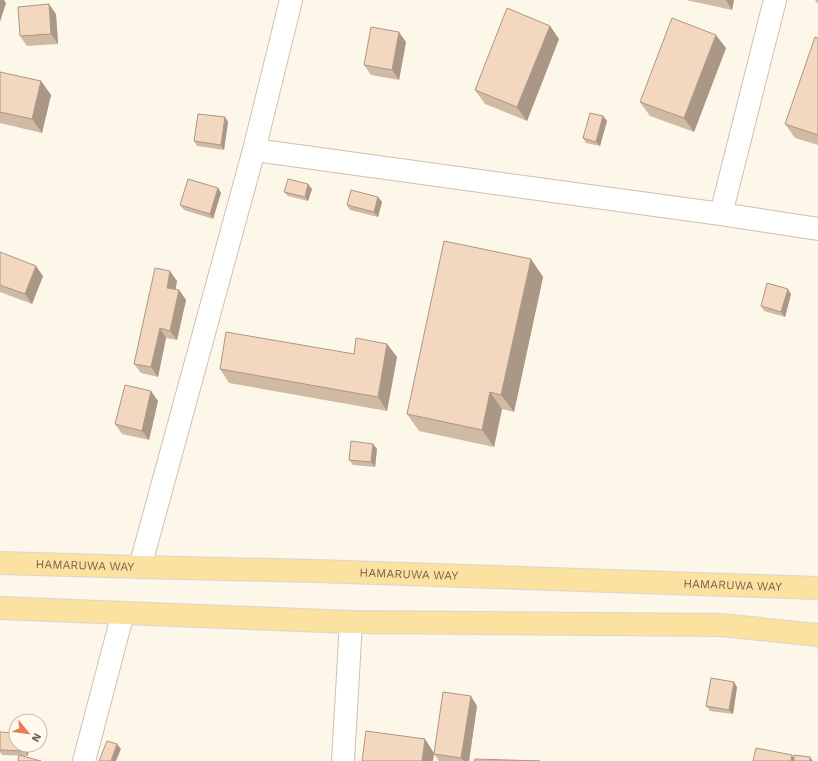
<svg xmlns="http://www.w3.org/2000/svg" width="818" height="761" viewBox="0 0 818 761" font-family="'Work Sans',sans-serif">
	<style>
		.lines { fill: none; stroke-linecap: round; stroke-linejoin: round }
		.minor-casing { stroke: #d0bfad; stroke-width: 24 }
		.major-casing { stroke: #dcd5d0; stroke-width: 24 }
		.minor { stroke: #fff; stroke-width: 22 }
		.major { stroke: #fce2a0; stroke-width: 22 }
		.wall { fill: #d1baa4 }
		.shaded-wall { fill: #aa9786 }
		.building { fill: #f3d8bf; stroke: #aa9786 }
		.labels { text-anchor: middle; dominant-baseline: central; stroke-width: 3; stroke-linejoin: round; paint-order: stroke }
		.street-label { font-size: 12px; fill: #795f4b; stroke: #fffaf0 }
	</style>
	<rect width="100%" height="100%" fill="#fdf7e9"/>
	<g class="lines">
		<defs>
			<path id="minor" d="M254,150L721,214L818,229
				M721,214L775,0
				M140,567L254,150L291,0
				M84,761L123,613
				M343,761L351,622"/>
			<g id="major">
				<path id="s1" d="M0,563L140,567L316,571L818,588"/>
				<path d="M0,608L351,622L721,625L818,635"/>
			</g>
		</defs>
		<use href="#minor" class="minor-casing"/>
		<use href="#major" class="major-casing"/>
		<use href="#minor" class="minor"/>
		<use href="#major" class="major"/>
	</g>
	<path class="wall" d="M686,0H734L732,10Z
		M815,0H818V4Z
		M56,14L58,44L27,46L20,36Z
		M550,26L559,39L527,121L485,104L475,90Z
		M818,38V145L795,138L785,124Z
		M406,42L399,80L371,75L364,65Z
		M726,48L694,132L650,116L640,102Z
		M0,72L41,81L51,95L42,133L0,123Z
		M603,116L607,121L600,146L586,143L583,138Z
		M225,117L228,122L224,150L197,146L194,141Z
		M218,188L221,193L213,219L184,210L180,205Z
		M312,189L308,201L288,196L284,192Z
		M378,197L382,202L378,217L350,210L347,205Z
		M0,252L43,276L32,304L0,292Z
		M531,259L543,277L514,412L502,409L494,447L419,431L407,414Z
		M177,281L175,290H179L186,300L177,340L166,338L158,377L141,373L134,364Z
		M791,294L785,317L764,311L761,306Z
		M387,344L397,357L387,411L229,383L220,369L354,354Z
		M158,401L149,440L122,434L115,424Z
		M373,444L377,449L375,467L353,465L349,460Z
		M737,687L733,714L710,711L706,706Z
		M477,706L469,761H439L434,754L433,761H362L434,752Z
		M0,732L29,745L28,756L2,755L0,752Z"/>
	<path class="shaded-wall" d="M0,0H4L6,3L0,22Z
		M726,0H734L732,10Z
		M49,4L56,14L58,44L51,34Z
		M550,26L559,39L527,121L517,107Z
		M399,32L406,42L399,80L392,70Z
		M716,35L726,48L694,132L684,118Z
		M41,81L51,95L42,133L32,119Z
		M603,116L607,121L600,146L596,142Z
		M225,117L228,122L224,150L221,145Z
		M308,184L312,189L308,201L305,197Z
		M218,188L221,193L213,219L210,214Z
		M378,197L382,202L378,217L374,212Z
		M531,259L543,277L514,412L501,395Z
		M36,266L43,276L32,304L25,294Z
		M170,271L177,281L174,297L167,288Z
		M788,289L791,294L785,317L781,312Z
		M179,290L186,300L177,340L170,331Z
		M160,328L166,338L158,377L151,367Z
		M387,344L397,357L387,411L378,397Z
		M151,391L158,401L149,440L142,431Z
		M490,392L502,409L494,447L482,430Z
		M373,444L377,449L375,467L371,462Z
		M734,682L737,687L733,714L729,710Z
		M471,696L477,706L469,761H464L461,758Z
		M425,739L434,753L433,761H422Z
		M117,744L121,749L116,761H111Z
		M25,745H29L28,756L25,751Z
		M792,755L795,760V761H791Z
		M810,757L813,761H810Z"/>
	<path class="building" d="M49,4L51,34L20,36L18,7Z
		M507,8L550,26L517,107L475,90Z
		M672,18L716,35L684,118L640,102Z
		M371,27L399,32L392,70L364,65Z
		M815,37L818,38V135L785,124Z
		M0,72L41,81L32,119L0,112Z
		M590,113L603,116L596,142L583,138Z
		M198,114L225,117L221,145L194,141Z
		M188,179L218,188L210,214L180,205Z
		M288,179L308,184L305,197L284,192Z
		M351,190L378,197L374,212L347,205Z
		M444,241L531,259L501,395L490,392L482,430L407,414Z
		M0,252L36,266L25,294L0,285Z
		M155,268L170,271L167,288L179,290L170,331L160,328L151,367L134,364Z
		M767,283L788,289L781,312L761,306Z
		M226,332L354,354L356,338L387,344L378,397L220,369Z
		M125,385L151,391L142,431L115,424Z
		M351,441L373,444L371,462L349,460Z
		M711,678L734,682L729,710L706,706Z
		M443,692L471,696L461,758L434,754Z
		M366,731L425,739L422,761H362Z
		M0,732L16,733V745H25V751L0,750Z
		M107,741L117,744L111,761H99Z
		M756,748L792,755L791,761H753Z
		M19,755L41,761H18Z
		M794,755L810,757V761H794Z
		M475,759L540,761H474Z"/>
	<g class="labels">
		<g class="street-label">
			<text stroke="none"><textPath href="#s1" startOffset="85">HAMARUWA WAY</textPath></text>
			<text stroke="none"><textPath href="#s1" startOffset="409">HAMARUWA WAY</textPath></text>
			<text stroke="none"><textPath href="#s1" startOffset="733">HAMARUWA WAY</textPath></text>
		</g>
	</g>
	<g transform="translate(28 733) rotate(119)"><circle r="19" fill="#fffaf0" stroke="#c9bcae"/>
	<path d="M0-3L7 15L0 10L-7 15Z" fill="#e97c4c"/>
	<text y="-6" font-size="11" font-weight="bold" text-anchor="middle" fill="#795f4b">N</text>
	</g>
</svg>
